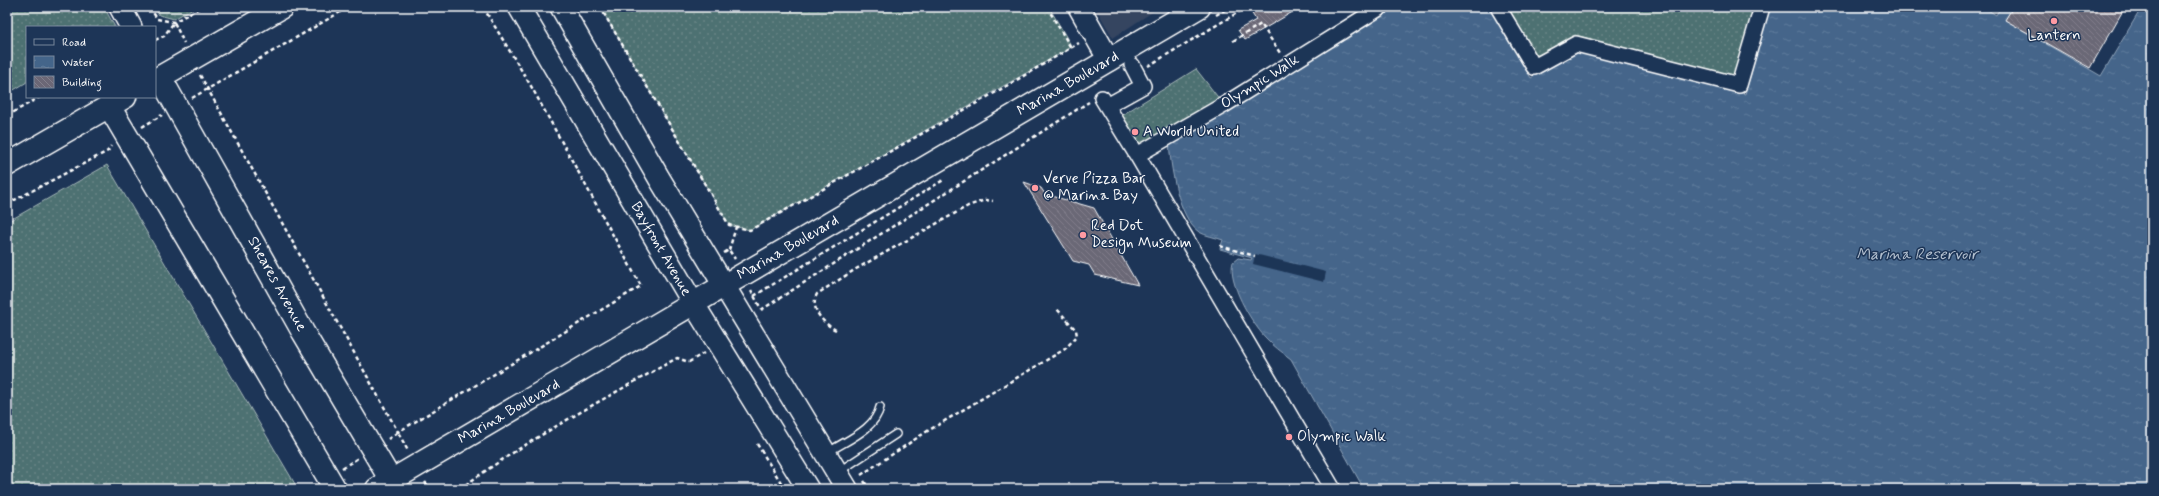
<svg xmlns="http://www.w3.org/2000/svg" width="2159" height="496" viewBox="0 0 2159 496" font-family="Mynerve,sans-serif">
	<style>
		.built { fill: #344460 }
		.grass { fill: url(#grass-dots); stroke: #a6b8b8 }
		.water { fill: url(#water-ripples); stroke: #8fa3b9 }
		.pier { fill: #1d3557 }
		.building { fill: url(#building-back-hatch); stroke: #fff }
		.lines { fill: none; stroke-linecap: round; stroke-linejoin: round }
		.lane-casing { stroke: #fff; stroke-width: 10 }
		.street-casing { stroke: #fff; stroke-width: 18 }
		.secondary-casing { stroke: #fff; stroke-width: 24 }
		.primary-casing { stroke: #fff; stroke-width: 25 }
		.path { stroke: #fff; stroke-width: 2.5; stroke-dasharray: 4 3; stroke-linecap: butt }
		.lane { stroke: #1d3557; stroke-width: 7 }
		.street { stroke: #1d3557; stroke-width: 15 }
		.secondary { stroke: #1d3557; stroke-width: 21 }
		.primary { stroke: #1d3557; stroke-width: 22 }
		.poi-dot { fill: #ff9aa2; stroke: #1d3557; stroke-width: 1.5 }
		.labels { text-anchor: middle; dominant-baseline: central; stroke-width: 3; stroke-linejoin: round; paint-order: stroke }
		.poi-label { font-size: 15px; fill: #fff; stroke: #1d3557; text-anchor: start }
		.street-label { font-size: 15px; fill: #fff; stroke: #1d3557 }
		.water-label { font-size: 16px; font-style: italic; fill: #b4c1d0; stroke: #1d3557 }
	</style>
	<defs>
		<pattern id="grass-dots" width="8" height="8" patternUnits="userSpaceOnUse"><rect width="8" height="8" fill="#4e7172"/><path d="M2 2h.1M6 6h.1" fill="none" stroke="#698687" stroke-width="1.8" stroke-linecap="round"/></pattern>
		<pattern id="water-ripples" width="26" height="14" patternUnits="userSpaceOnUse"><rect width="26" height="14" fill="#44658a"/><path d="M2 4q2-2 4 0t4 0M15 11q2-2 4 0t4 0" fill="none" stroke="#607c9c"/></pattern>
		<pattern id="building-back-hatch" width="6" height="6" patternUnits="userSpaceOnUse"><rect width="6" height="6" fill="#6b6776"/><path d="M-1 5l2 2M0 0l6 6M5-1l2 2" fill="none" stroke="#817e8b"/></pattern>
	</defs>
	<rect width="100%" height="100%" fill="#1d3557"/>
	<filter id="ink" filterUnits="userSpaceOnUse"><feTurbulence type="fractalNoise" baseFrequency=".025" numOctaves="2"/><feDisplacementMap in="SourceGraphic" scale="8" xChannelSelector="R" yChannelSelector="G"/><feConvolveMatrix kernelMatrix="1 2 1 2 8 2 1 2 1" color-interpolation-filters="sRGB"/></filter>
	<g filter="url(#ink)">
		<path class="built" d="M1095,7H1160L1113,38Z"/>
		<path class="grass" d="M7,7H104L115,27H27V82L7,94Z
			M154,7H195L174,19L159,15Z
			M600,7H1049L1072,47L750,230L729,225Z
			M1507,7H1754L1735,77L1575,35L1536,58Z
			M1196,69L1224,105L1137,155L1122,115Z
			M107,165L295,484L286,489H7V222Z"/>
		<path class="water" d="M1396,7H1489L1531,78L1577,51L1745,94L1770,7H1983L1996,15L2001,7H2013L2005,20L2101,76L2142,7H2152V489H1364L1291,359C1282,352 1273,346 1265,337C1251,322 1227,282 1233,262L1238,258L1251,260L1252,258L1220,249L1223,240C1215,237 1206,236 1199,232C1178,218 1170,164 1169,140Z"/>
		<path class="pier" d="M1255,254L1326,272L1324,282L1253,264Z"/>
		<path class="building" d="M1248,7H1301L1245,40L1238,30L1256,20Z
			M2013,7H2125L2090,68L2005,20Z
			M1024,182L1041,188L1045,194L1094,208L1138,285L1095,275L1089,265L1073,261Z"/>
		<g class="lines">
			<defs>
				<path id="lane" d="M827,453C846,440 875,430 880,407
					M838,472L896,434"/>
				<path id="street" d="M1498,7L1534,67L1576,44L1739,85L1762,7
					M1102,98L1137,155
					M1107,106L1143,86L1132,65
					M1333,489L1137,155L1224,105L1381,7"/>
				<path id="secondary" d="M120,7L131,27
					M519,7L693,303L808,489
					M561,7L659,178L847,489
					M1079,7L1109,60"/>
				<path id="primary" d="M160,77L303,332L396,489
					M155,80L282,7
					M109,106L335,489
					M7,165L125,97
					M377,489L1199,7"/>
			</defs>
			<use href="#lane" class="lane-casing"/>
			<use href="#street" class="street-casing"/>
			<use href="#secondary" class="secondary-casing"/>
			<use href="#primary" class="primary-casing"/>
			<path class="path" d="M150,7L157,19L174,22L201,7
				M600,7L729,225L750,230L998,91L1079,43
				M1047,7L1071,48
				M1216,15L1230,7
				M155,40L164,36L174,22L184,43
				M1233,41L1261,24L1280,53
				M1148,66L1247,7
				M200,75L398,432L641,286L531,86L483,7
				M192,98L349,7
				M7,116L40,97
				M142,127L162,115
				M7,204L108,151L111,146
				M1220,246L1255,256
				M729,250L736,227
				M724,253L729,250L735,259
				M751,290L761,309
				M754,296L945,179
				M761,310L1089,102
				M836,330C824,324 809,309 817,294L856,269L968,206L985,200L993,201
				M388,439L398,432L408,451
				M757,444L785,489
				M342,468L358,458
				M861,475L926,432L1065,349L1077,336L1076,330L1056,308
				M864,481L869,489
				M425,482L430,489
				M307,489L312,485
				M460,489C528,439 604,399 677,358L689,362L704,353"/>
			<use href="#lane" class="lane"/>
			<use href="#street" class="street"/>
			<use href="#secondary" class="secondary"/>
			<use href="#primary" class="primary"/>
		</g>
	</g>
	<g class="poi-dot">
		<circle cx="2054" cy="21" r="4"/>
		<circle cx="1135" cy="132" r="4"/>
		<circle cx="1035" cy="188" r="4"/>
		<circle cx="1083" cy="235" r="4"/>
		<circle cx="1289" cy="437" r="4"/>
	</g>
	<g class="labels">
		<g class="poi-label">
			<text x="2054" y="36" text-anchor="middle">Lantern</text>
			<text x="1143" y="132">A World United</text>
			<text x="1043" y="179">Verve Pizza Bar<tspan x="1043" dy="17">@ Marina Bay</tspan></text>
			<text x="1091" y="226">Red Dot<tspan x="1091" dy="17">Design Museum</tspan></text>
			<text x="1297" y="437">Olympic Walk</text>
		</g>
		<g class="street-label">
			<text transform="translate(1260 82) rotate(-32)">Olympic Walk</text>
			<text transform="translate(1068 84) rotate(-30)">Marina Boulevard</text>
			<text transform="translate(788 248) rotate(-30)">Marina Boulevard</text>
			<text transform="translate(661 249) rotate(60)">Bayfront Avenue</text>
			<text transform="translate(277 284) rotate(61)">Sheares Avenue</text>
			<text transform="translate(509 412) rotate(-30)">Marina Boulevard</text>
		</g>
		<g class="water-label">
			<text x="1917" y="254">Marina Reservoir</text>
		</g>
	</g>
	<rect width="2159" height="496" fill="none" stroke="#1d3557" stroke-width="24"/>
	<rect x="12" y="12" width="2135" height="472" fill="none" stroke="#fff" stroke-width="1.5" filter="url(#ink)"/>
	<rect x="26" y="26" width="130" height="72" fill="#1d3557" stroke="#77869a"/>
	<rect x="34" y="39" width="20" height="6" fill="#1d3557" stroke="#77869a"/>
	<text x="62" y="46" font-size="12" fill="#ffffff">Road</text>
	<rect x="34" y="56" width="20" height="12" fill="url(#water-ripples)" stroke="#77869a"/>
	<text x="62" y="66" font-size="12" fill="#ffffff">Water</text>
	<rect x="34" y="76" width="20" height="12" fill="url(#building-back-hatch)" stroke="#77869a"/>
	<text x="62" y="86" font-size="12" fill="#ffffff">Building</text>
</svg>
